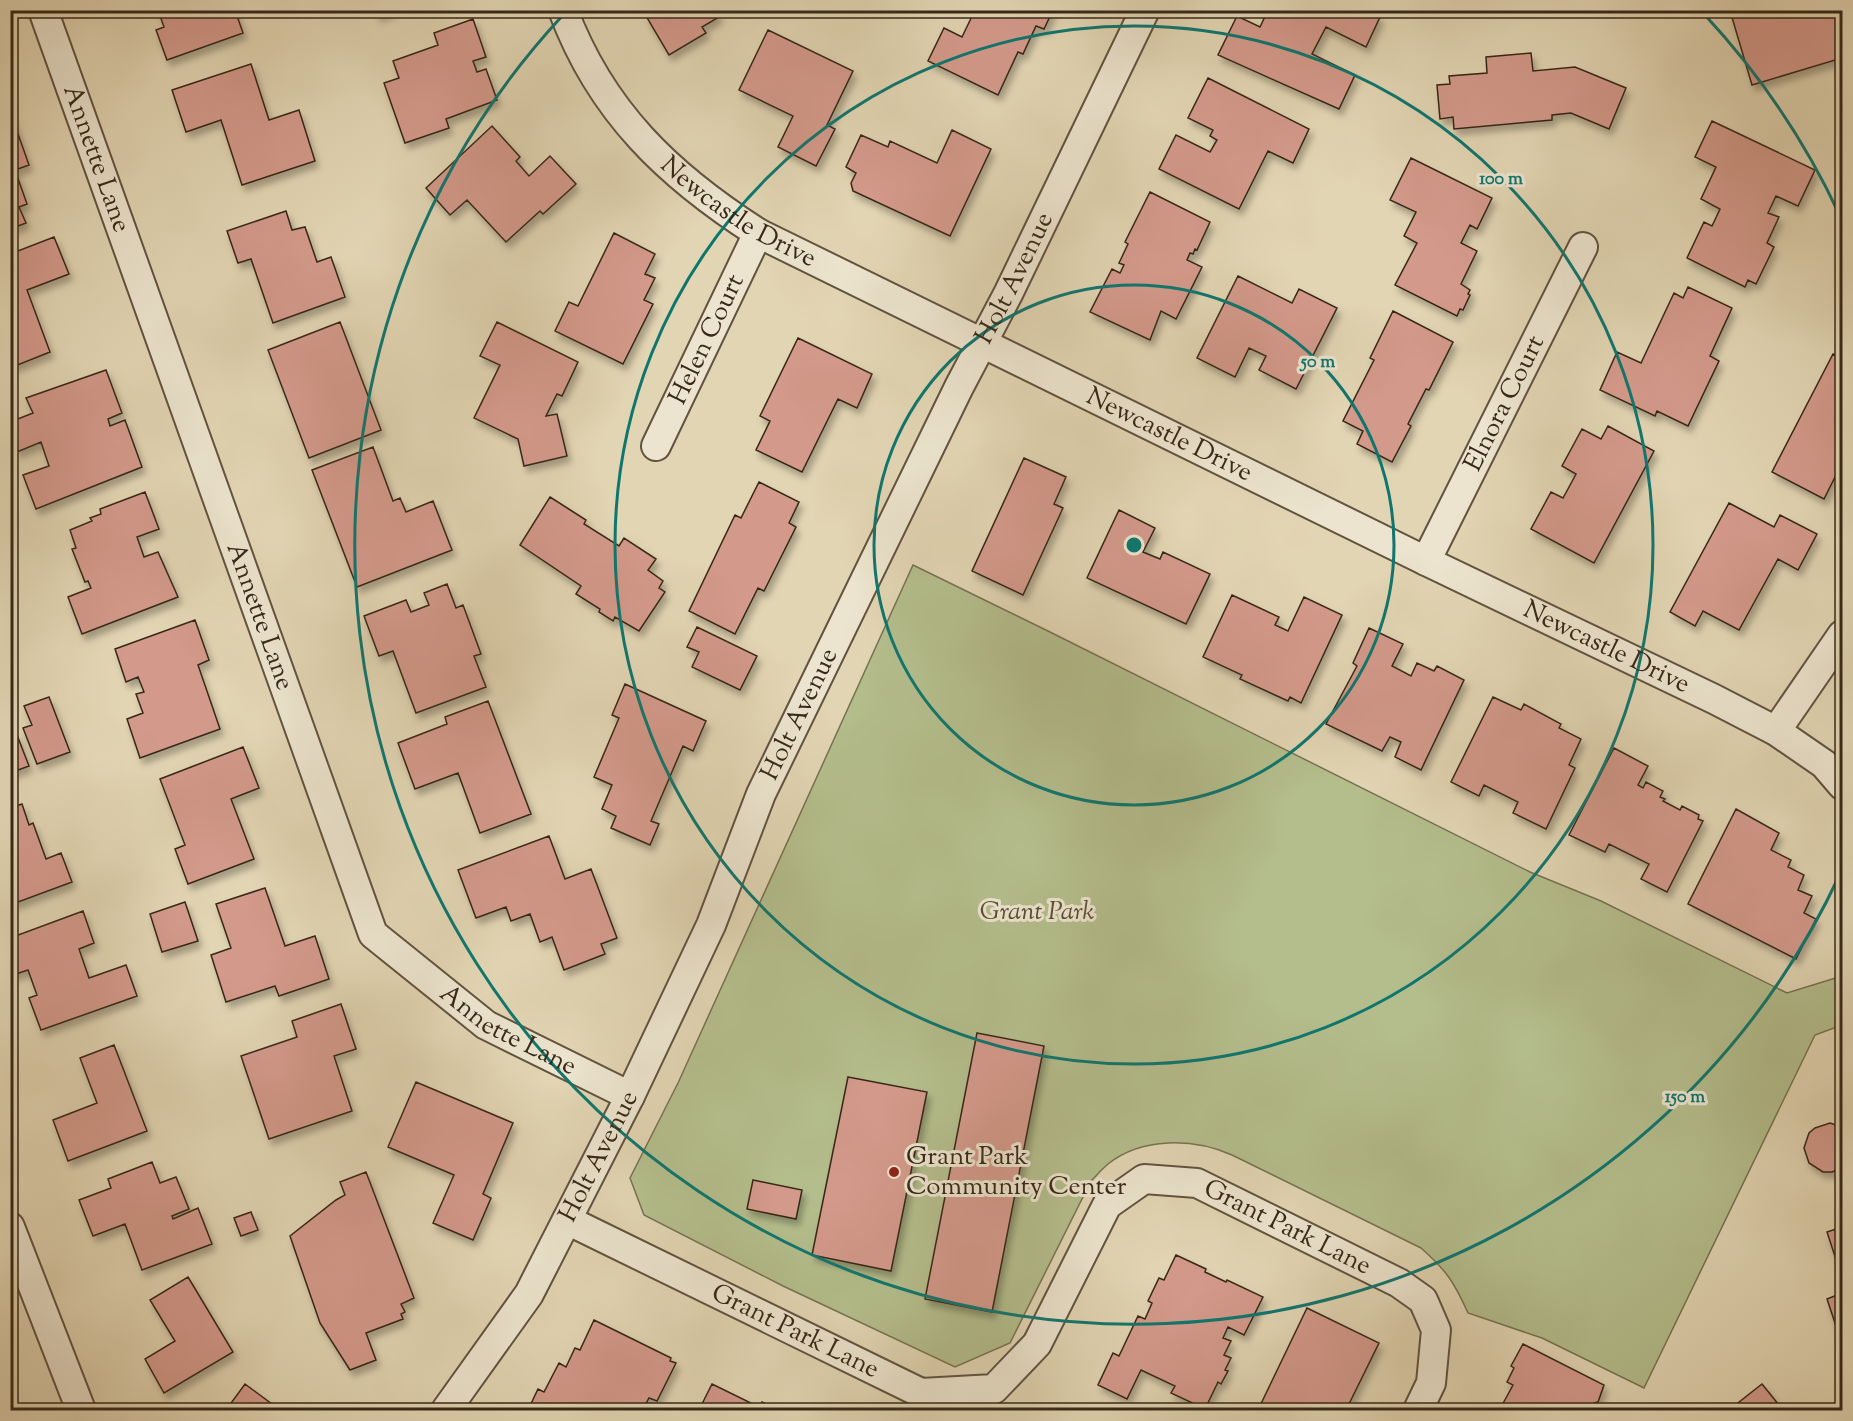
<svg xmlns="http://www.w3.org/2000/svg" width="1853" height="1421" viewBox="0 0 1853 1421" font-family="'Sorts Mill Goudy',serif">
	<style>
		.green { fill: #b4bd8c; stroke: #767252; stroke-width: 1.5 }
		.building { fill: #d3998a; stroke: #372819; stroke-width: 1.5; filter: url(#shadow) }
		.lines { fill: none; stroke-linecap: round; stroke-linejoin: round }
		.street-casing { stroke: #625340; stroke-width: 32 }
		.street { stroke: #ece4ce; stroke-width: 28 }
		.ring { fill: none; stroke: #0f766e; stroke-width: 3 }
		.poi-dot { fill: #8f2418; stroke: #ece4ce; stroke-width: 2 }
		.labels { text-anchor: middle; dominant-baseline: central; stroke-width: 6; stroke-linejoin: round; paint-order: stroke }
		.street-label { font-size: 26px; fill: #372819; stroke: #ece4ce }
		.park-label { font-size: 26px; font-style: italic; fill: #564d36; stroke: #ece4ce }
		.poi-label { font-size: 26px; fill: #372819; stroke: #ece4ce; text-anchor: start }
		.centre { fill: #0f766e; stroke: #ece4ce; stroke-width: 3 }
		.ring-label { font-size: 18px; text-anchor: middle; font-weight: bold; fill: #0f766e; stroke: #ece4ce; stroke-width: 6; stroke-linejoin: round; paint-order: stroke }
	</style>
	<defs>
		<filter id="shadow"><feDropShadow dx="3.5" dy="6" stdDeviation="3" flood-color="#0004"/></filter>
	</defs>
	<rect width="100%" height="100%" fill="#e2d5b3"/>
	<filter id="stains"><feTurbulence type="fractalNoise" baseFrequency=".00333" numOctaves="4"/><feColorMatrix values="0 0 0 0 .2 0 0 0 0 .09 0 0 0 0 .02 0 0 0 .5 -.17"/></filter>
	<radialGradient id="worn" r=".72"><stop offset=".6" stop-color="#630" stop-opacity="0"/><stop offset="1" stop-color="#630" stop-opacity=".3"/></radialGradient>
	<path class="green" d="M913,565L1048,631L1530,872L1601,901L1787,993L1842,976V1025L1815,1035L1644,1388L1542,1338L1468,1313C1454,1282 1447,1271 1421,1248L1232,1155C1193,1138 1142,1137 1108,1164C1102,1169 1097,1175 1091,1181L1010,1343L955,1367L783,1286L644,1215L630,1178L678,1083Z"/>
	<path class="building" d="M158,10H235L243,33L167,60L156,30L164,27Z
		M375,10H395L377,16Z
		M650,10H715L719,17L702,27L706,33L669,55L646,16L651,12Z
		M975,10H1053L1044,29L1036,26L1023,54L1018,52L998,95L928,61L944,28L962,37Z
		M1263,10H1365L1380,17L1366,47L1326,27L1312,54L1355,75L1339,109L1218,55L1237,16L1260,27L1267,12Z
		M1744,10H1842V58L1752,85L1731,14Z
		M473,19L486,57L473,61L477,72L486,69L497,100L446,119L449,128L405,143L384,83L399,78L393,61L438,45L434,33Z
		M768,30L853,71L827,125L835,129L816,166L778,147L793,116L739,90Z
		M1531,53L1533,71L1575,67L1626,88L1609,129L1571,113L1552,115V120L1454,129L1453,117L1440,119L1437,85L1450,84L1449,76L1487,73L1486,57Z
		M251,64L269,120L299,110L315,161L242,185L221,120L186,132L172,90Z
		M1208,78L1309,129L1293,163L1268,151L1239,209L1159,169L1176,135L1210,152L1217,140L1210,136L1213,130L1188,118Z
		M11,114L29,165L15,170L27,204L19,207L26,223L10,229Z
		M1712,121L1815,170L1798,206L1776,196L1768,213L1779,217L1767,243L1774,247L1756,284L1748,280L1745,287L1687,258L1704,222L1712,226L1720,209L1701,199L1716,167L1695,157Z
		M492,126L520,157L516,161L529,176L550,156L576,184L543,214L540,211L506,242L467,200L450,215L426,188Z
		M952,130L991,149L950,236L853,191L851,183L856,173L846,167L861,135L888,147L890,141L937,163Z
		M1411,158L1492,198L1477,229L1470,225L1461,243L1477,251L1461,284L1470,290L1468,294L1470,295L1463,310L1460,309L1457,316L1395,285L1417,243L1404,236L1416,212L1390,200Z
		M1150,192L1210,222L1197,250L1195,249L1193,254L1190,253L1187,260L1202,267L1176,319L1161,311L1150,340L1090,312L1112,269L1120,273L1124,265L1119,263L1128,244L1125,242Z
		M286,211L292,230L305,227L317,262L331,257L345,297L273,323L251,259L238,263L227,231Z
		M614,233L655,254L645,274L655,278L644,300L653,304L623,364L555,331L569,302L578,306Z
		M54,237L69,274L27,290L50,352L10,368V254Z
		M1238,276L1292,303L1299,289L1337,308L1296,389L1259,370L1266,356L1249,348L1235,377L1197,358Z
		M1688,287L1732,308L1710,356L1719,361L1688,426L1657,411L1655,416L1600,390L1617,352L1641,363L1674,293L1683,298Z
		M1393,311L1453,342L1429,390L1426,389L1408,424L1411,426L1392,462L1357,444L1363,431L1343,421L1374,360L1370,358Z
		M340,322L381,430L309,458L268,350Z
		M497,322L578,362L562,396L557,394L546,416L557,414L567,456L524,466L518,439L474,418L500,365L480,356Z
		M798,338L872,374L857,408L838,399L802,472L756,450L770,421L760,416Z
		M1833,354L1842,359V463L1824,499L1772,472Z
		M106,370L122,413L108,419L110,426L125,420L142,467L36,509L23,475L49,466L41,442L17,452L10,434V422L33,413L26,398Z
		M1608,426L1654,451L1594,563L1531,529L1551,492L1563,498L1576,474L1562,466L1582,429L1601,439Z
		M373,447L393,501L400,498L406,512L433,501L452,550L357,587L312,470Z
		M1024,458L1066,477L1054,504L1063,508L1023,595L972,571Z
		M759,482L799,502L789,523L796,527L764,591L758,588L735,634L689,611L735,515L741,518Z
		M145,492L159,529L137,537L144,557L158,552L178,597L82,634L68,597L91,588L88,581L85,582L72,549L76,548L70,530L92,521L90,518L101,514L100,509Z
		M550,497L586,520L584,524L619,546L624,538L656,559L648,570L663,581L659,588L665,592L639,631L615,617L613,621L599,612L600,609L576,594L581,586L520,545Z
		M1729,503L1774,527L1780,515L1817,534L1798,570L1778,559L1739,630L1703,611L1695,626L1670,612Z
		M1119,510L1155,528L1143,552L1160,559L1163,552L1210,574L1186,624L1087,578Z
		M447,584L456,608L463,605L481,654L474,656L486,687L416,713L393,651L379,656L364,616L406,600L411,612L429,605L424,593Z
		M1232,595L1279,617L1275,625L1288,631L1304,597L1342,615L1301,703L1290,697L1288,701L1240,679L1242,675L1203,657Z
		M195,620L209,660L198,665L220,729L140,758L127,719L143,713L136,694L144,692L138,677L126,682L115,649Z
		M697,627L757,656L740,690L692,667L699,652L687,647Z
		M1369,628L1403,644L1392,666L1411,676L1417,663L1434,671L1437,666L1464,680L1421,770L1395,757L1401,742L1390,737L1382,751L1326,724L1357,666L1353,663Z
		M625,684L706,721L693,751L683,746L651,821L659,824L650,845L611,828L616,816L602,809L612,785L594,777L619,718L612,715Z
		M49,697L70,752L37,764L23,728L32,725L24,706Z
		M1493,697L1521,710L1524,704L1561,724L1559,728L1581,739L1569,765L1575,768L1546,829L1513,813L1518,802L1484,785L1479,796L1451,782Z
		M488,701L531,814L480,833L458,773L415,789L398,743L447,724L445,717Z
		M17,735L29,766L10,773V738Z
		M243,747L259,788L231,799L254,859L188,884L175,849L185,845L160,779Z
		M1614,748L1648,766L1638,785L1643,788L1646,782L1663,791L1660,797L1665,799L1663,801L1680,810L1682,806L1699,815L1698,819L1703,821L1667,892L1641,879L1649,864L1609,844L1605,852L1569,835Z
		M22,804L29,825L33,823L46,859L61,853L72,882L10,905V808Z
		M1736,809L1779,833L1771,850L1791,860L1788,867L1804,875L1798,890L1812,896L1804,913L1816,919L1796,959L1688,904Z
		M549,836L565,879L591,869L617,938L601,944L605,954L564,970L552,937L540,942L530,914L511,921L506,907L476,918L458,870Z
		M265,888L285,946L315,936L329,979L279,996L275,986L226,1002L211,955L231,948L216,904Z
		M185,902L198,941L162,952L150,914Z
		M83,911L94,943L79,949L89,978L126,965L137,996L41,1030L29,998L37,995L28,970L10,976V938Z
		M341,1004L356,1049L334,1056L352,1111L269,1139L241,1056L297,1037L292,1021Z
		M977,1033L1044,1046L992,1312L925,1299Z
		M114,1045L147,1131L68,1161L53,1120L97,1103L80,1058Z
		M848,1077L927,1092L891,1271L812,1255Z
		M416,1082L513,1123L483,1194L491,1198L473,1240L433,1223L454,1175L388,1147Z
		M1830,1123L1842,1127V1168L1832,1172H1823L1809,1163L1804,1148L1809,1133L1815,1128Z
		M152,1162L160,1183L176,1177L189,1209L172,1216L173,1219L198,1208L212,1244L142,1270L125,1224L93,1236L79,1200L111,1188L108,1179Z
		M366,1172L414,1298L401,1304L405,1312L401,1314L403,1319L366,1333L376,1360L350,1370L320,1323L290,1236L336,1200L345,1195L340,1182Z
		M753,1180L802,1190L796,1219L747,1209Z
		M251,1212L258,1230L241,1236L234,1218Z
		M1842,1227V1278L1827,1232Z
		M1176,1255L1206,1269L1205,1272L1226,1282L1227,1280L1263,1297L1244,1335L1228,1327L1223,1338L1231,1341L1224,1355L1231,1358L1225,1370L1228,1371L1221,1384L1218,1382L1205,1409L1171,1393L1175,1386L1141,1370L1127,1399L1098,1385L1113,1353L1119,1356L1138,1316L1145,1319L1152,1303L1148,1301L1159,1278L1164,1280Z
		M188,1277L233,1352L164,1393L145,1359L175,1341L150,1300Z
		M1842,1293V1331L1838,1332L1827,1299Z
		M1307,1308L1379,1343L1346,1410H1258Z
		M594,1320L671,1358L670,1361L676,1363L657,1401L649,1398L643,1409L645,1410H528L538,1389L544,1392L559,1363L566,1367L575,1348L580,1350Z
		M1523,1344L1604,1385L1598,1402L1594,1403L1590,1410H1496L1499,1405L1501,1407L1513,1385L1507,1382L1514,1368L1511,1366Z
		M245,1384L280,1410H226Z
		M712,1384L755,1405L752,1410H699Z
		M1762,1384L1783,1410H1729Z
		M762,1402L778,1410H758Z"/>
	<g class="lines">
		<defs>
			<g id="street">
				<path id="s1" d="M43,10L373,934L486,1025L630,1096"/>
				<path id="s2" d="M563,10C601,112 669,176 758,233L1426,561L1714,699L1776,731L1824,764L1842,785"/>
				<path id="s3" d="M656,446L758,233"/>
				<path id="s4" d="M1426,561L1583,247"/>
				<path d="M1776,731L1842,635"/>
				<path id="s5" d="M567,1220L921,1393L994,1389L1037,1344L1107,1205L1144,1179L1197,1183L1399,1283L1423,1300L1436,1330L1431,1383L1418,1410"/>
				<path d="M10,1227L81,1410"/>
				<path id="s6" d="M446,1410L529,1294L630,1096L711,925L761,794L959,387L1008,294L1145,10"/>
			</g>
		</defs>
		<use href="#street" class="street-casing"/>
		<use href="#street" class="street"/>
	</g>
	<g class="ring">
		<circle cx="1134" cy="545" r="260"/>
		<circle cx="1134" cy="545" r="519"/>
		<path d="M1840 874A779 779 0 1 1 564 14M1704 14A779 779 0 0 1 1840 216"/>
	</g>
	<circle class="poi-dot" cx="894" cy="1172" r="6"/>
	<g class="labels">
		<g class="street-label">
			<text stroke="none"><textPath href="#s1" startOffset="158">Annette Lane</textPath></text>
			<text stroke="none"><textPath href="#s2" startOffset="274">Newcastle Drive</textPath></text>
			<text stroke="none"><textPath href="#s6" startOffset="1269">Holt Avenue</textPath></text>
			<text stroke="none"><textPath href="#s3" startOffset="118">Helen Court</textPath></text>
			<text stroke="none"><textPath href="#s4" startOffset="176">Elnora Court</textPath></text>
			<text stroke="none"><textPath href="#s2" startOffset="760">Newcastle Drive</textPath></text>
			<text stroke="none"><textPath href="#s1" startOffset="644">Annette Lane</textPath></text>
			<text stroke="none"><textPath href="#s2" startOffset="1246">Newcastle Drive</textPath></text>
			<text stroke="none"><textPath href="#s6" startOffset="783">Holt Avenue</textPath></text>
			<text stroke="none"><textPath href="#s1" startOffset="1148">Annette Lane</textPath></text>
			<text stroke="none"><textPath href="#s6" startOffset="297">Holt Avenue</textPath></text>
			<text stroke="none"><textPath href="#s5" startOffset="884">Grant Park Lane</textPath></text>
			<text stroke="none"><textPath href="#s5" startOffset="254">Grant Park Lane</textPath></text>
		</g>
		<g class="park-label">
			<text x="1037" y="912">Grant Park</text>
		</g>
		<g class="poi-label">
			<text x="906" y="1157">Grant Park<tspan x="906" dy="30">Community Center</tspan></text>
		</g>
	</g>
	<circle cx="1134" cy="545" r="9" class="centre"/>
	<g class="ring-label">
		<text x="1501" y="184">100 m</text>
		<text x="1318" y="367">50 m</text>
		<text x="1685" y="1102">150 m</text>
	</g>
	<rect width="1853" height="1421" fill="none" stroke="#e2d5b3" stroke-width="36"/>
	<rect x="12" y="12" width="1829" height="1397" fill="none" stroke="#372819" stroke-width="3"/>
	<rect x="18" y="18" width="1817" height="1385" fill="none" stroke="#372819" stroke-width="1.5"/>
	<rect width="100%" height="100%" filter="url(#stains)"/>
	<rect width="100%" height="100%" fill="url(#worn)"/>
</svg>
